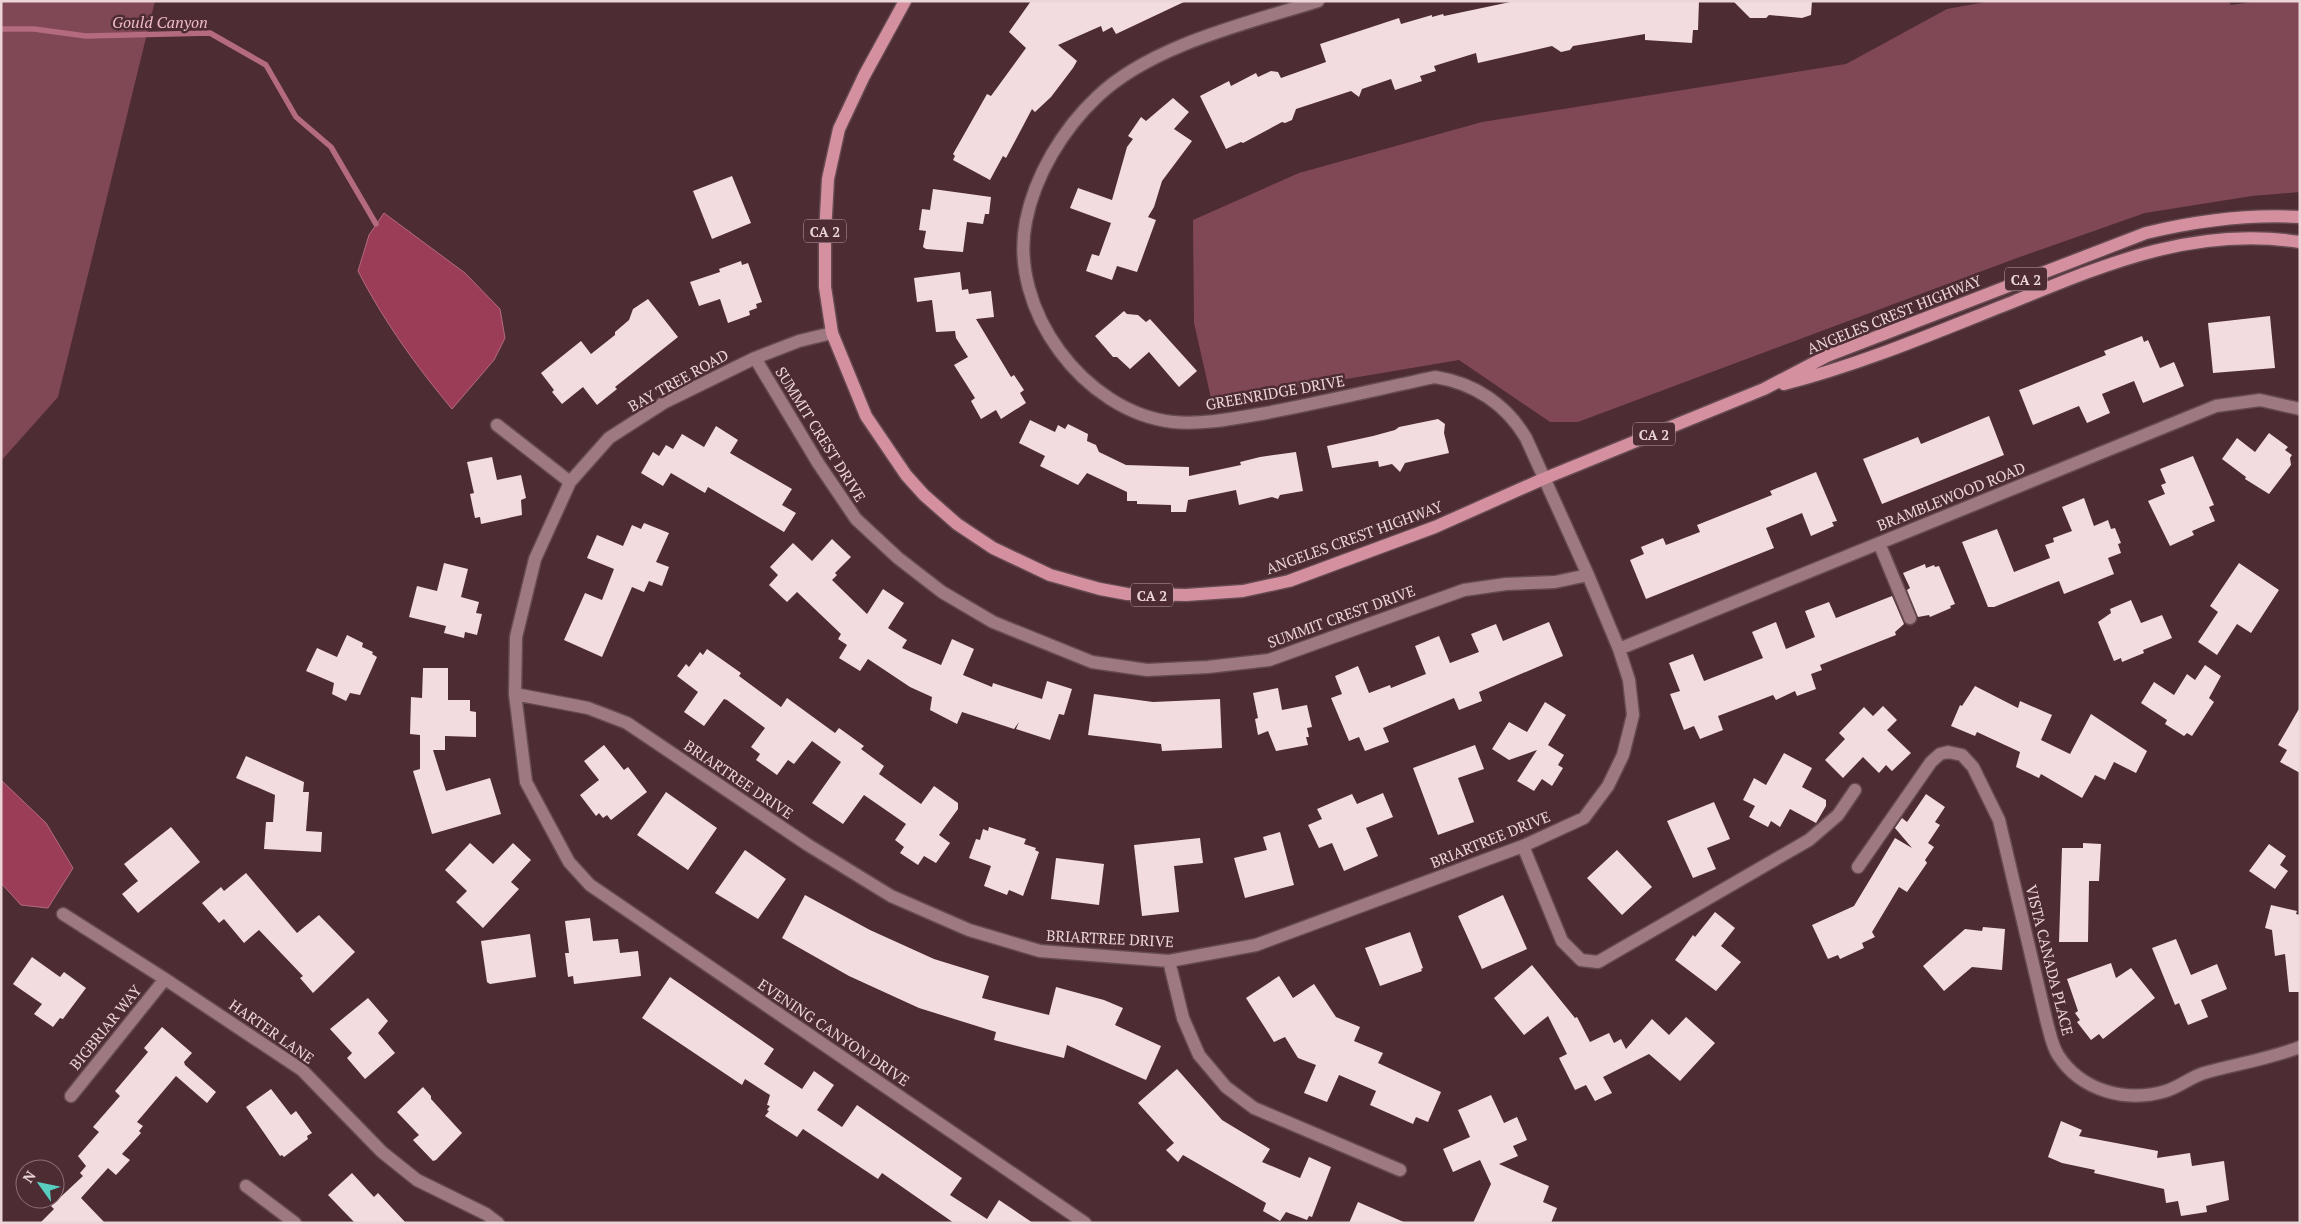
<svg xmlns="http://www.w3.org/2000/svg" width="2301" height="1224" viewBox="0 0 2301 1224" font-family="'PT Serif',serif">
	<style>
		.green { fill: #804755 }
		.water { fill: #9c3d58; stroke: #b46b7f }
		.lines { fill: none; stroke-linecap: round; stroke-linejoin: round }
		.stream { stroke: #b46b7f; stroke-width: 5.5 }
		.building { fill: #f3dce0 }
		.minor-casing { stroke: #664a51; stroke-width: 15 }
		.major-casing { stroke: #664a51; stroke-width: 15 }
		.minor { stroke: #9f7981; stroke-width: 12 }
		.major { stroke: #d4909f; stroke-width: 12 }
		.labels { text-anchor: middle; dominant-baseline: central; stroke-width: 5; stroke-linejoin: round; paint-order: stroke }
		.shield { fill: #4d2c34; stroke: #bca2a8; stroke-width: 1 }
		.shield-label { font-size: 14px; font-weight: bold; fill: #ebd5d9 }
		.street-label { font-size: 15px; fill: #ebd5d9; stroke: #4d2c34 }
		.water-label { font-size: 16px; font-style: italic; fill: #f1bbc6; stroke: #4d2c34 }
	</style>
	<rect width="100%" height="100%" fill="#4d2c34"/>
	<path class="green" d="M1,1H155L58,397L1,461Z
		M1991,1H2229L2231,5L2258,1H2300V192L2252,196L2145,213L2017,258L1578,422H1550L1459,360L1293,388L1211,398L1194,323L1193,220L1299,173L1482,122L1846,64L1947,9Z"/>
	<path class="water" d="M384,213L465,273L500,309L505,338L494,360L452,409C416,366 383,320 358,271L369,235Z
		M1,780L46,823L73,868L48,908L21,905L1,883Z"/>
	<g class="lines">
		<path class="stream" d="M1,29H34L86,36L210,33L266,65L296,117L331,147L376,224"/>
	</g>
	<path class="building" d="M1031,1H1186L1116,34L1112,27L1103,32L1101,26L1058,45L1077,61L1073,68L1051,97L1035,112L1032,109L1006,158L1003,156L990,180L953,160L955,156L953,154L987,94L991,96L1026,48L1009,32Z
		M1515,1H1699L1698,30H1693L1692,43L1645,40V34L1573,46L1570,50L1561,52L1552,46L1478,63L1476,53L1434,66L1436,71L1420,76L1422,81L1395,90L1391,79L1362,89L1359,97L1351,91L1296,109L1292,120L1285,123L1282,122L1243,143L1241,142L1226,149L1200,96L1229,81L1231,86L1256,73L1258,77L1271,71L1278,72L1281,78L1326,62L1320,44L1399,18L1401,24L1432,15V17L1443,14L1444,16Z
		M1733,1H1812L1811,15L1802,18L1769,15L1766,18H1750Z
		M1173,98L1189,112L1174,129L1192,141L1162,181L1154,207L1148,217L1156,220L1137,272L1117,266L1112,280L1086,271L1092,254L1099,256L1111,223L1070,208L1078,188L1112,200L1127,147L1133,139L1128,136L1141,117L1146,121Z
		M732,176L751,223L712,239L693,191Z
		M933,189L991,197L989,214H985L983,224L967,222L963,252L926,249L923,247L926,231L919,230L922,209L930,210Z
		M741,261L742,265L748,263L762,302L756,304L757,308L749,311L750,315L728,323L720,299L699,306L690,282L720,272L719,269Z
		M960,272L962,290L968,289L969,294L991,291L994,317L976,319L1011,377L1014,375L1024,390L1020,393L1026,403L1001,419L996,410L981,419L971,401L975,398L954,365L968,357L956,338L955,331L936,332L932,300L917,302L914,278Z
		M648,299L678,337L615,387L617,389L597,405L583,387L562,404L552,392L554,390L541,373L581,341L591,354L615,335V332L629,320L633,309Z
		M1124,311L1127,314L1138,315L1146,322L1150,319L1197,371L1179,387L1149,352L1130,369L1117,357H1113L1095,336Z
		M2270,316L2275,368L2213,373L2208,323Z
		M2142,336L2144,342L2148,340L2160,368L2174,362L2184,386L2143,403L2134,381L2102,394L2110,413L2087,423L2079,406L2033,425L2019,390L2106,355L2104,351Z
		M1989,416L2004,455L1882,504L1863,459L1918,437L1921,444Z
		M1438,419L1445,424L1444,433L1449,453L1405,463L1400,472L1392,464L1379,467L1378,461L1332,468L1327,446L1373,436L1395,430L1399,427Z
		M1030,420L1055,432L1058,425L1065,429L1068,424L1088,434L1087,441L1096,445L1099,452L1126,465L1189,467V476L1241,465L1240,462L1260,457L1296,452L1303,491L1280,495L1278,499L1272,497L1239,505L1236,490L1188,500L1186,512H1171V505L1137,504V501H1127V492L1087,473L1078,485L1040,466L1045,456L1019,443Z
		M716,426L738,440L730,453L792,489L782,505L796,513L784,532L708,487L705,493L671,473L663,486L641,473L653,452L659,456L666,445L673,449L682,434L704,447Z
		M2269,433L2288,447L2285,450L2292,455L2290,458L2291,465L2269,494L2245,479L2246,477L2222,459L2237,438L2255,452Z
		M2193,456L2214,505L2209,507L2215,521L2192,531L2194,535L2170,546L2148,501L2165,494L2161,485L2166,483L2160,469Z
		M492,457L497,480L521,475L526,498L521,500L522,515L481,524L480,517L475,518L470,494L474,493L467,462Z
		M1816,472L1837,521L1832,522L1834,526L1811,536L1802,513L1766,528L1774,548L1646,599L1630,560L1644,554L1641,547L1663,538L1666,545L1700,532L1697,525L1772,495L1770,491Z
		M2084,498L2094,526L2108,520L2111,529L2115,528L2121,543L2118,544L2121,553L2108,558L2114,574L2064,594L2059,581L1994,607H1988L1962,542L1997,529L2014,572L2050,558L2045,545L2054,542L2053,538L2072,531L2062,507Z
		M644,523L669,533L656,562L669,567L662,586L649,581L644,592L632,587L602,657L564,640L585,593L602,600L614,569L587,558L597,535L623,546L632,525L641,529Z
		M832,539L851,557L835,573L837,575L832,580L867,614L883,589L904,603L888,628L907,640L902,648L941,665L952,639L974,649L963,675L992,687L993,683L1042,699L1047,681L1072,689L1064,715L1059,714L1050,740L1016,729L1019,722L1014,729L962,712L957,724L930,710L932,697L910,687L868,659L860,671L839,658L847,645L838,639L841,634L797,592L787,602L769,585L778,575L770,567L793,543L812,561Z
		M444,563L468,569L461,597L479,602L476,613L482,614L477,635L465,632L464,638L444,633L446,626L409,617L417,586L437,591Z
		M2239,563L2279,590L2251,633L2237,624L2217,655L2198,642L2218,612L2210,606Z
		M1925,564L1926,568L1934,565L1935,567L1939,566L1955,604L1950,606L1951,608L1930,617L1929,615L1918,617L1907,590L1910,588L1903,573Z
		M1892,596L1904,624L1895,632L1896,635L1820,665L1822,670L1811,674L1816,689L1797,696L1795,691L1776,700L1773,695L1718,716L1723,730L1700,739L1694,726L1684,730L1670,694L1680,691L1669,663L1693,654L1704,681L1763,658L1752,632L1776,622L1786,649L1815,637L1805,611L1829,602L1836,618Z
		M2131,600L2141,623L2162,615L2172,638L2143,650L2144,653L2122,662L2121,658L2114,661L2098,622L2111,613L2110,609Z
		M1549,622L1563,656L1479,692L1482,701L1459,710L1454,698L1383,728L1389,742L1365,751L1359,737L1349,741L1331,698L1342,694L1335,676L1358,666L1369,693L1390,685L1391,688L1426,674L1415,646L1439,636L1450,663L1479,652L1471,634L1496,624L1503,641Z
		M347,635L363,643L362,647L373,652L372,654L377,657L360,695L350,693L346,701L332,694L334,683L306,671L317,648L337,657Z
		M707,649L741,673L739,676L781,707L787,698L835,733L839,728L864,746L861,749L884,766L879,774L921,804L934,786L958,803V809L939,835L950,843L936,863L924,856L918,865L900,853L904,847L895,840L906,824L864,795L843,824L812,803L841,762L812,741L794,764L788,760L777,775L756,760L760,754L751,747L765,728L727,700L724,699L704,726L684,712L698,692L677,676L686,664L689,667L700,652L703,655Z
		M2205,665L2221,676L2209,698L2214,702L2192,736L2187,733L2184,736L2165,724L2167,720L2141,703L2154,682L2174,695L2187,674L2195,680Z
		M423,668H448V700H470V711L476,712V737L445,736V750H433L446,791L490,778L501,814L432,834L413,771L420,769V735L410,734L411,697L422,698Z
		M1975,686L2018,708L2020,701L2052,715L2041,740L2070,754L2091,714L2147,751L2136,773L2114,762L2105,780L2095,775L2082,798L2041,774L2039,778L2016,767L2020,752L1977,732L1975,736L1951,726L1960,705L1962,706Z
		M1278,688L1282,710L1307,705L1312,727L1307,728L1309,737H1306L1308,745L1276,751L1268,731L1258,735L1255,719L1258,718L1253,693Z
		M1094,694L1153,702L1220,699L1222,748L1162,751L1161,744L1088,735Z
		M1545,702L1566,715L1548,745L1564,755L1558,765L1563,768L1552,786L1542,779L1534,791L1517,781L1537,750L1509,760L1492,749L1509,722L1527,732Z
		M1883,706L1897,720L1887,730L1911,753L1892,771L1886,765L1879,773L1863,757L1843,778L1825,760L1845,739L1839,733L1864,707L1873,716Z
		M2300,707V773L2280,762L2287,750L2278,745Z
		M604,745L624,770L628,767L647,792L611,820L607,815L603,818L599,813L596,816L580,795L599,780L584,761Z
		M1475,745L1484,769L1458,778L1474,822L1438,835L1413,768Z
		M1784,753L1812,768L1802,787L1826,800V806L1816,823L1790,809L1780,827L1771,821L1768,827L1749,817L1755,806L1743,800L1754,778L1766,785Z
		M246,756L304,782L303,792H309L306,831L322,832L321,852L264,849L266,822H273L275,795L236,778Z
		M666,792L717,828L688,870L637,835Z
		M1383,793L1393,817L1366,828L1378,856L1344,871L1332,843L1319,848L1308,825L1322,819L1317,809L1352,794L1357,804Z
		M1926,794L1945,807L1935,822L1940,825L1928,843L1934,847L1925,860L1927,863L1907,892L1899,887L1872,932L1875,937L1862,943L1864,948L1840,959L1838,955L1828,959L1812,925L1854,906L1895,838L1912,848L1895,828L1902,818L1907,822Z
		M1714,802L1730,839L1707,848L1716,869L1693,878L1667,821Z
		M171,827L200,862L138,913L122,894L138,881L124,864Z
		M989,827L1026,839L1024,844L1036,848L1035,850L1039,852L1023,896L1009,890L1007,895L984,886L991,866L969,858L976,839L980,840L983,829L988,831Z
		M1280,832L1294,885L1245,898L1234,858L1267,850L1263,837Z
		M1200,838L1203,863L1174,866L1179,912L1142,916L1134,845Z
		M470,843L493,864L513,843L531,860L511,882L519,889L483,928L456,902L467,891L445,870Z
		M2083,843L2101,844L2099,881H2089L2088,942H2059L2062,848H2083Z
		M2269,844L2286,856L2280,865L2288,871L2275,889L2249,871Z
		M745,850L786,879L758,919L715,893Z
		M1617,850L1652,887L1622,915L1587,878Z
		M1056,858L1104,864L1099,905L1051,899Z
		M246,873L297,933L319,915L355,952L313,993L300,978L303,976L259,930L244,943L224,919L219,923L202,903L221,887L224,891Z
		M805,895L870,930L934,959L989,976L982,998L1049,1015L1056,987L1104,1000L1123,1008L1115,1025L1161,1046L1146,1080L1067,1045L1064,1058L994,1040L996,1032L919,1008L849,976L782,938Z
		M1503,895L1527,949L1482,969L1458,916Z
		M2271,905L2297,911L2296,914L2300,915V992H2289L2285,954L2275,956L2272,930L2265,928Z
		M1715,912L1735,928L1721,946L1741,962L1716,991L1675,960L1693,935L1695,937Z
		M590,918L593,941L618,939L620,953L638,951L641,976L574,984L573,976L568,977L565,953H569L565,921Z
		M1983,927L2005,929L2002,970L1972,967L1944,991L1923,966L1965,929L1982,931Z
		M1410,932L1423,968L1421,969L1422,971L1380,986L1365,948Z
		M530,934L536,977L490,984L487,982L481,941Z
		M2176,939L2191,975L2217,964L2227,989L2201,1000L2208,1017L2188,1025L2179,1003L2175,1005L2152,948Z
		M32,957L60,977L64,972L86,988L63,1019L60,1018L53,1027L34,1014L42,1004L13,984Z
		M2111,963L2116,978L2131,968L2155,998L2103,1039L2099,1034L2091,1040L2077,1022L2080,1020L2075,1013L2078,1011L2067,979Z
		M1532,965L1575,1018L1577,1017L1590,1042L1609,1033L1614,1043L1621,1039L1626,1049L1652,1019L1669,1035L1686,1017L1715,1043L1680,1081L1649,1054L1603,1077L1612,1093L1595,1101L1586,1085L1575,1090L1559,1058L1567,1054L1548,1016L1524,1035L1494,998Z
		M1279,976L1293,998L1314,984L1336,1017L1360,1027L1354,1041L1383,1053L1378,1063L1441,1092L1428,1122L1416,1117L1413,1124L1370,1105L1376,1091L1339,1075L1327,1102L1304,1093L1316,1065L1298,1058L1285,1037L1274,1042L1246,998Z
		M670,977L774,1049L764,1064L802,1089L814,1071L834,1085L817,1110L842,1127L857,1105L962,1178L950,1195L987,1219L999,1200L1033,1223H954L882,1173L878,1179L803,1129L797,1137L765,1116L769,1111L767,1110L770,1106L767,1105L770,1095L745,1079L742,1085L642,1018Z
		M368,998L388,1021L378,1033L395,1053L365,1079L347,1058L352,1053L330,1029Z
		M162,1027L192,1053L184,1062L185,1065L216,1092L207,1103L176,1076L137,1122L143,1126L139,1131L141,1133L122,1154L130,1160L116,1175L108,1168L81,1198L105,1223H40L54,1209L51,1206L83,1176L80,1173L86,1166L78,1156L99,1132L93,1127L120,1096L115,1091L148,1052L144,1048Z
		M1177,1069L1222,1120L1270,1149L1262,1162L1300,1178L1309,1157L1331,1167L1312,1217L1309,1216L1307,1220L1286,1212L1280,1221L1263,1211L1266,1203L1183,1155L1178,1162L1166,1150L1174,1143L1138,1103Z
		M423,1087L431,1096V1099L462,1133L436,1160L433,1161L413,1140L419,1135L397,1112Z
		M271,1089L291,1115L296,1111L312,1133L307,1136L308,1139L284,1157L282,1155L280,1156L246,1107Z
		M1491,1095L1504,1123L1517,1117L1527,1140L1513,1146L1518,1156L1499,1164L1549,1186L1543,1202L1557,1208L1551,1223H1473L1491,1184L1480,1160L1453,1172L1443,1149L1470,1137L1458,1110Z
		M2061,1121L2082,1130L2079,1136L2158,1151L2157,1158L2190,1153L2192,1166L2224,1161L2229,1200L2206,1206L2207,1212L2181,1216L2178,1201L2166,1203L2164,1189L2094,1173L2095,1170L2062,1163L2048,1157Z
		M352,1173L374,1197L378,1193L406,1223H355L328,1195Z
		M1358,1202L1406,1223H1349Z"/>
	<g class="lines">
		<defs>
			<path id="minor" d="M832,333L799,341L755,358L665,402L609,438L570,482L535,559L516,637L515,694L526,782L569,862L590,885L1085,1223
				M755,358L818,463L856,519L898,558L942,592L993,622L1092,662L1147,670L1208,667L1269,660L1464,590L1506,584L1555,582L1588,575
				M497,425L570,482
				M1879,543L1910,618
				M1619,649L2216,406L2260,400L2300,409
				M515,694L588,708L627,723L808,845L891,896L969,930L1040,951L1169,961L1256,945L1523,846L1584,818L1608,786L1623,755L1633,715L1629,680L1619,649L1588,575L1526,438C1506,404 1474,383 1435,377C1379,389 1323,402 1266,413C1236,418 1204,425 1173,422C1084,412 1008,309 1026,221C1035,175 1063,129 1097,97C1151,45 1248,23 1318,1
				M1523,846L1562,941L1581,960L1598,962L1809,840L1838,815L1855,790
				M1858,867L1931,762L1940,754L1948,752L1962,755L1973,767L1999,820L2047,1023C2050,1033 2052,1046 2058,1055C2081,1091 2126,1103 2166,1091C2179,1087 2191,1077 2204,1073C2236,1064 2269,1059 2300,1047
				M63,914L165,979L302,1070L382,1152L417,1180L486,1214L498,1223
				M1169,961L1183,1018L1199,1055L1226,1087L1254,1108L1400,1170
				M71,1096L165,979
				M246,1186L295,1223"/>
			<path id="major" d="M905,1L864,76L839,129L828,179L825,234V287L832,333L866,416L906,475L924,495L957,524L993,548L1050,575L1100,589L1127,594L1186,595L1243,591L1289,581L1435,527L1543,479L1764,389L1827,356L2146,233C2196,221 2249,214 2300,217
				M1784,384C1863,364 1939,331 2015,301C2108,263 2196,226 2300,242"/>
		</defs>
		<use href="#minor" class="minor-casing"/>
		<use href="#major" class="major-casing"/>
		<use href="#minor" class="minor"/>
		<use href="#major" class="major"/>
	</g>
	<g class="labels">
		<g class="shield">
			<rect x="804" y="219.5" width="42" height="23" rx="4"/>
			<rect x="2005" y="267.5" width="42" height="23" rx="4"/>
			<rect x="1633" y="422.5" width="42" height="23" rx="4"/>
			<rect x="1131" y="583.5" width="42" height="23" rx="4"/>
		</g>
		<g class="shield-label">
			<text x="825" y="231">CA 2</text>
			<text x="2026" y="279">CA 2</text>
			<text x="1654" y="434">CA 2</text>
			<text x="1152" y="595">CA 2</text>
		</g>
		<g class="street-label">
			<text transform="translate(1894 314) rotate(-22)">ANGELES CREST HIGHWAY</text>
			<text transform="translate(678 380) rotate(-29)">BAY TREE ROAD</text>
			<text transform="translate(1275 392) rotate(-10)">GREENRIDGE DRIVE</text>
			<text transform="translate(821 434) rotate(58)">SUMMIT CREST DRIVE</text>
			<text transform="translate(1951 496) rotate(-22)">BRAMBLEWOOD ROAD</text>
			<text transform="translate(1354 537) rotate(-20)">ANGELES CREST HIGHWAY</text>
			<text transform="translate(1341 616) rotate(-20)">SUMMIT CREST DRIVE</text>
			<text transform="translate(739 779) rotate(34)">BRIARTREE DRIVE</text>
			<text transform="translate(1490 839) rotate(-22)">BRIARTREE DRIVE</text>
			<text transform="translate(1110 938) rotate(3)">BRIARTREE DRIVE</text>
			<text transform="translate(2050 960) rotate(76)">VISTA CANADA PLACE</text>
			<text transform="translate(105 1027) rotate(-51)">BIGBRIAR WAY</text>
			<text transform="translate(272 1031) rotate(35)">HARTER LANE</text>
			<text transform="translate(834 1032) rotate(34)">EVENING CANYON DRIVE</text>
		</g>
		<g class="water-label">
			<text x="160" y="22">Gould Canyon</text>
		</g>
	</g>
	<rect width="2301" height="1224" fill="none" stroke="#ebd5d9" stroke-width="5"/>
	<g transform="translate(40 1184) rotate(303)"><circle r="24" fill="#4d2c34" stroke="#8c7076"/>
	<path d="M0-4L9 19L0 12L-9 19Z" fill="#58cec0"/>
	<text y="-8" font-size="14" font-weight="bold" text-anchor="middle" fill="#ebd5d9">N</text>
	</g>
</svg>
